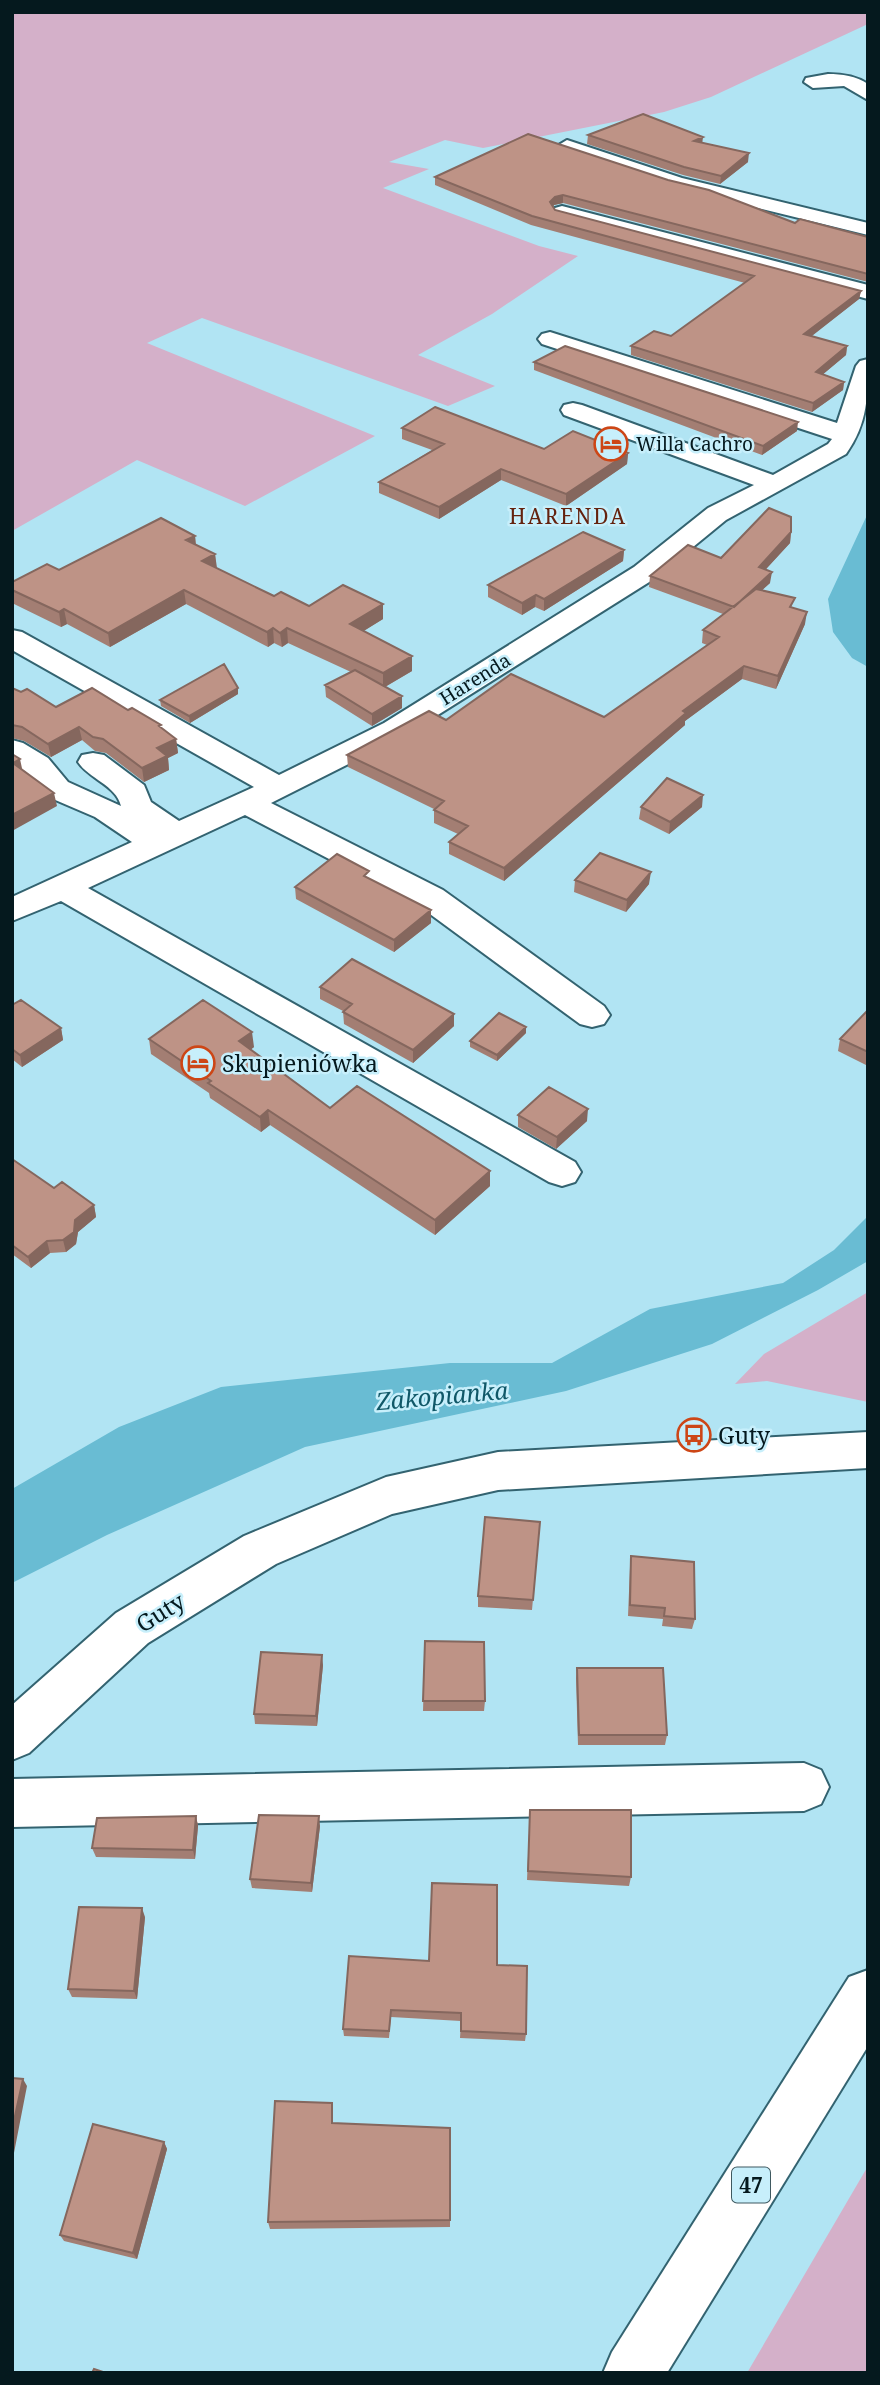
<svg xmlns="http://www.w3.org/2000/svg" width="880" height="2385" viewBox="0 0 880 2385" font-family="'Noto Serif',serif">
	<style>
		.green { fill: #d4b0c9 }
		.water { fill: #69bcd3 }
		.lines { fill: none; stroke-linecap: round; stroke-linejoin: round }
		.minor-casing { stroke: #336370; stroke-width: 4 }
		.major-casing { stroke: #336370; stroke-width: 4 }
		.minor { fill: #fff; fill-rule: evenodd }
		.major { fill: #fff; fill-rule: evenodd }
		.wall { fill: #a37e73 }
		.shaded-wall { fill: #85675e }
		.building { fill: #be9386; stroke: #85675e; stroke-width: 2 }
		.labels { text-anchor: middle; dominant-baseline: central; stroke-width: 5; stroke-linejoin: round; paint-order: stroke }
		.far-poi-label { font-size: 19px; fill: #05191e; stroke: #c7effb; text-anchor: start }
		.far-street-label { font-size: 19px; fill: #05191e; stroke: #c7effb }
		.far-neighbourhood-label { font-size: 21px; letter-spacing: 2px; fill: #64220e; stroke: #c7effb }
		.shield { fill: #c7effb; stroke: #3f5960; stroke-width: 2 }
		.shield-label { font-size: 21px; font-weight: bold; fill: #05191e }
		.poi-label { font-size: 23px; fill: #05191e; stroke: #c7effb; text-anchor: start }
		.street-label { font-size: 23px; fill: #05191e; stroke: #c7effb }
		.water-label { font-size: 24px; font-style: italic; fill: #105868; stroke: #c7effb }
	</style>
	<rect width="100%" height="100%" fill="#b1e4f3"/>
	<path class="green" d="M12,12H868V24L711,97L664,112L483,148L445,140L389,162L429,169L383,188L539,246L578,256L492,314L418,355L495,386L448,406L202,318L147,343L375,436L245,506L137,460L12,531Z
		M868,1292V1402L767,1381L735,1384L764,1354Z
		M868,2166V2373H747Z"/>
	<path class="water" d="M868,513V667L852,658L833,632L828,599Z
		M868,1216V1261L818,1290L712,1344L566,1391L305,1447L107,1535L12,1583V1489L119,1427L221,1387L450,1363H552L650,1309L783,1283L834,1250Z"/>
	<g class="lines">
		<defs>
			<path id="minor" d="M828,74C842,74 856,76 868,84V100L844,86L813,88L804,82L806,78Z
				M567,140L682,178L868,223V235L668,186L560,150L557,146Z
				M562,206L868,285V299L555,216L552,212L555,208Z
				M550,332L837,423L856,366L860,361L868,359C868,396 868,423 846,454L726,520L654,579L406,735L271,803L443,890L604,1006L610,1015L604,1024L592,1027L580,1024L419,906L245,815L88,888L575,1162L581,1172L575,1182L562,1186L549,1182L61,901L12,921V897L132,842L95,817L46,796L26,772L12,763V740L23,743L48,758L68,782L121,806C116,785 89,779 78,762L82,755L93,753L104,755L144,785L151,802L179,821L254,787L12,650V630L22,632L279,775L384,723L634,567L708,508L754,485L564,415L561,410L564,405L573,403L582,405L773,475L828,444L832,439L542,344L538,339L542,334Z
				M868,1432V1468L498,1490L392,1514L276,1564L148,1643L29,1753L12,1760V1705L116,1613L244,1536L386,1477L498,1452Z
				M804,1763L821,1770L829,1787L821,1804L804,1811L12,1827V1779Z"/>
			<path id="major" d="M868,1970V2046L667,2373H603L612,2352L849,1977Z"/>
		</defs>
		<use href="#minor" class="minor-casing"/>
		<use href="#major" class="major-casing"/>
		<use href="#minor" class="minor"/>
		<use href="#major" class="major"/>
	</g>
	<path class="wall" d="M588,135L703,143L748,162L720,184L683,175L587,144Z
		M435,177L795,223L868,237V282L563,203L554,205L553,207L555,210L861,291L859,299L811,336L847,346L846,355L823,374L844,382L843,390L812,412L631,355V346L671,336L745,283L531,225L435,185Z
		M534,362L797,431L762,455L534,370Z
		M402,428L544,449L628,453L627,464L566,506L501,480L439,519L379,493V482L432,450L402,439Z
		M791,532L790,543L765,570L770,583L762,590L794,608L805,624L776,689L742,679L685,721V725L504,881L449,854V842L458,834L434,823V809L348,767L347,755L446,720L604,717L707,645L702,643L703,630L723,614L649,587L650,576L721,558Z
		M195,536L196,545L215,554L216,568L274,596L309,606L383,619L363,631L412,656V671L385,687L402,708L372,726L326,697L325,685L351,672L288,643L282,647L274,643L268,647L186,604L110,647L67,624L61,627L12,603V582Z
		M624,550L623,561L544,611L535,607L522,615L488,597V585Z
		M12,688L56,707L128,710L162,728L176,739L178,753L168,758L169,770L144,782L106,753L95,751L82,740L51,757L24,741L12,738Z
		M238,688V694L190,723L161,706L160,700Z
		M641,807H702L669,834L639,819Z
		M370,879L431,923L394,952L296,899L295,887Z
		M575,880L649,884L626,912L574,892Z
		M320,987L454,1026L413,1063L344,1024L343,1011L320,999Z
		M12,1005L61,1028L63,1040L22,1067L12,1059Z
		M868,1010V1066L838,1051L840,1039Z
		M526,1033L497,1061L470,1047V1041Z
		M149,1039L254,1047L250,1050L330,1108L490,1171V1186L435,1235L270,1125L261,1132L210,1098L209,1093L151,1054Z
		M518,1115L587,1121L556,1149L518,1127Z
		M12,1159L54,1188L94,1205L96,1217L78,1232L76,1244L66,1252L50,1253L31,1268L12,1254Z
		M540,1522L532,1610L478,1607V1596Z
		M631,1556L695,1619L692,1629L662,1626L663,1619L628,1616L630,1567Z
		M425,1641L485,1701L484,1711H423Z
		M323,1665L317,1726L255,1724L254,1714Z
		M577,1668L667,1735L665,1745H578L576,1678Z
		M530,1810L631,1877L629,1886L527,1880Z
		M196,1816L198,1826L195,1859L96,1857L92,1848Z
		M320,1826L312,1892L252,1888L250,1879Z
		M145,1917L137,1999L72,1997L68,1989Z
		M497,1965L526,2034L525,2041L460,2038L461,2021L391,2017L389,2038L344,2036L343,2029Z
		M332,2103L333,2123L450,2128V2227L270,2229L268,2222Z
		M164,2142L167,2149L137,2259L64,2241L60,2235Z"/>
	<path class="shaded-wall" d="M703,137L702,145L694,141Z
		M749,153L748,162L720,184L721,176Z
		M563,195V203L554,205L550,210V202L555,197Z
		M861,291L859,299L803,343L804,334Z
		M847,346L846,355L815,381L816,372Z
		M844,382L843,390L812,412L813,403Z
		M798,422L797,431L762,455L763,446Z
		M628,453L627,464L566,506V494Z
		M501,469V480L439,519V507Z
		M791,532L790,543L757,579L759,567Z
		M195,536L196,550L186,540Z
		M624,550L623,561L544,611V599Z
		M215,554L217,568L202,561Z
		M772,572L770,583L732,618L734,607Z
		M184,590L186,604L110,647L108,633Z
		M536,595L535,607L522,615V603Z
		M383,604V619L351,639L350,624Z
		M64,609L67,624L61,627L59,612Z
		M807,612L805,624L776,689L778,676Z
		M273,628L274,643L268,647L267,632Z
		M287,628L288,643L282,647L280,633Z
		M412,656V671L383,688V673Z
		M744,666L742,679L685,721V725L504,881V868L683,711Z
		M238,688V694L190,723L189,716Z
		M402,696V708L372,726V714Z
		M79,727L82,740L51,757L48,744Z
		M176,739L178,753L168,758L169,770L144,782L142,768L157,748Z
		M20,759L23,773L13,763Z
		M54,793L57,806L12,831V815Z
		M703,795L702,807L669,834L670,822Z
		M651,872L649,884L626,912L627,900Z
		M431,910V923L394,952V940Z
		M454,1014V1026L413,1063V1050Z
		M526,1027V1033L497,1061V1055Z
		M61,1028L63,1040L22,1067L20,1055Z
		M252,1032L254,1047L241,1057L239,1041Z
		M588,1109L587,1121L556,1149L557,1137Z
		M268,1110L270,1125L261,1132L260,1117Z
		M490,1171V1186L435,1235V1220Z
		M94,1205L96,1217L78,1232L76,1244L66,1252L63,1240L75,1220Z
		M47,1241L50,1253L31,1268L28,1257Z
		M322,1655L323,1665L317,1726L316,1716Z
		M196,1816L198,1826L195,1859L193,1850Z
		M319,1816L320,1826L312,1892L311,1883Z
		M142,1908L145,1917L137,1999L134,1991Z
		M23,2079L27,2086L13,2158L12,2130Z
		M164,2142L167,2149L137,2259L133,2253Z"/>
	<path class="building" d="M643,114L703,137L694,141L749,153L721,176L684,167L588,135Z
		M528,134L668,180L709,190L795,223L800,219L868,237V274L563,195L555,197L550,202L555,210L861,291L804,334L847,346L816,372L844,382L813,403L631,346L654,331L671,336L754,276L532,216L435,177Z
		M565,346L798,422L763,446L534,362Z
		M435,407L544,449L573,431L628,453L566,494L501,469L439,507L379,482L444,444L402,428Z
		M769,508L791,517V532L759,567L772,572L734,607L650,576L688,545L721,558Z
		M161,518L195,536L186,540L215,554L202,561L274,596L281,592L309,606L343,585L383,604L350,624L412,656L383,673L287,628L280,633L273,628L267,632L184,590L108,633L64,609L59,612L12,590V582L47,564L59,570Z
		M583,532L624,550L544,599L536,595L522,603L488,585Z
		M756,589L795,598L790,607L807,612L778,676L744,666L683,711L686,713L504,868L449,842L468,826L434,810L444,801L347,755L429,711L446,720L511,674L604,717L719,637L703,630Z
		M224,664L238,688L189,716L160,700Z
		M355,670L402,696L372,714L325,685Z
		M12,688L21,692L27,689L56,707L92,688L128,710L132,708L161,725L159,726L176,739L157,748L167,756L142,768L103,739L93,737L79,727L48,744L22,727L12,725Z
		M12,754L20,759L13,763L54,793L12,815Z
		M667,778L703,795L670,822L641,807Z
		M600,853L651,872L627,900L575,880Z
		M337,854L369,871L364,876L431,910L394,940L295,887Z
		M352,959L454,1014L413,1050L343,1012L352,1004L320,987Z
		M21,1000L61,1028L20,1055L12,1049V1005Z
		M203,1000L252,1032L239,1041L330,1108L357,1086L490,1171L435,1220L268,1110L260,1117L208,1083L211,1081L149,1039Z
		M868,1010V1052L840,1039Z
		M499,1013L526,1027L497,1055L470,1041Z
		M549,1087L588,1109L557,1137L518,1115Z
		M12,1159L54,1188L62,1182L94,1205L75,1220L74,1232L63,1240L47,1241L28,1257L12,1245Z
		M485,1517L540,1522L533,1600L478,1596Z
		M631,1556L694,1562L695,1619L664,1616L665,1608L630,1605Z
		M425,1641L484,1642L485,1701H423Z
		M261,1652L322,1655L316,1716L254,1714Z
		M577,1668H663L667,1735H579Z
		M530,1810H631V1877L528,1871Z
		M259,1815L319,1816L311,1883L250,1879Z
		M196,1816L193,1850L92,1848L97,1818Z
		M432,1883L497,1885V1965L527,1966L526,2034L461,2031V2013L391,2010L389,2031L343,2029L349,1956L429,1961Z
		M79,1907L142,1908L134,1991L68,1989Z
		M12,2078L23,2079L12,2130Z
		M275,2101L332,2103V2123L450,2128V2220L268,2222Z
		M93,2124L164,2142L133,2253L60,2235Z
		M94,2369L106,2373H92Z"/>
	<defs>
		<symbol id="hotel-ring" viewBox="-11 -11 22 22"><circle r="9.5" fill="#c7effb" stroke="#cd4616" stroke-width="1.5"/><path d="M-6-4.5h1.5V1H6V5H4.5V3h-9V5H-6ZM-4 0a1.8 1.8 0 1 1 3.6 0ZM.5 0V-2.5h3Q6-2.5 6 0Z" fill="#cd4616"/></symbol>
		<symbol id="bus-ring" viewBox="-11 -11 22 22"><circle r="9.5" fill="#c7effb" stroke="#cd4616" stroke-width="1.5"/><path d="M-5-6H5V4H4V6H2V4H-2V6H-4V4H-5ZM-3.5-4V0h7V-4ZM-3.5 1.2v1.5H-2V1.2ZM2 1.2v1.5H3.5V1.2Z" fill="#cd4616"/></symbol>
	</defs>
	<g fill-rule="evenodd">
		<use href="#hotel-ring" x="592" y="425" width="38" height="38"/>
		<use href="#hotel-ring" x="179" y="1044" width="38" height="38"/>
		<use href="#bus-ring" x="675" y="1416" width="38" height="38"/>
	</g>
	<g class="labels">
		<g class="far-poi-label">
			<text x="636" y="444">Willa Cachro</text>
		</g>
		<g class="far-street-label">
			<text transform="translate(475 679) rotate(-32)">Harenda</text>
		</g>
		<g class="far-neighbourhood-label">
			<text x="568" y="516">HARENDA</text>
		</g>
		<rect class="shield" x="732" y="2167.5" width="38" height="35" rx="5"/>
		<g class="shield-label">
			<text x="751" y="2185">47</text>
		</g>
		<g class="poi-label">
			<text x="222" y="1063">Skupieniówka</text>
			<text x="718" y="1435">Guty</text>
		</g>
		<g class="street-label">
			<text transform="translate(160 1612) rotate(-32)">Guty</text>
		</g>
		<g class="water-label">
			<text transform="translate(442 1395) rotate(-5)">Zakopianka</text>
		</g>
	</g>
	<rect width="880" height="2385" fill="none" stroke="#05191e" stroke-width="28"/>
</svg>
